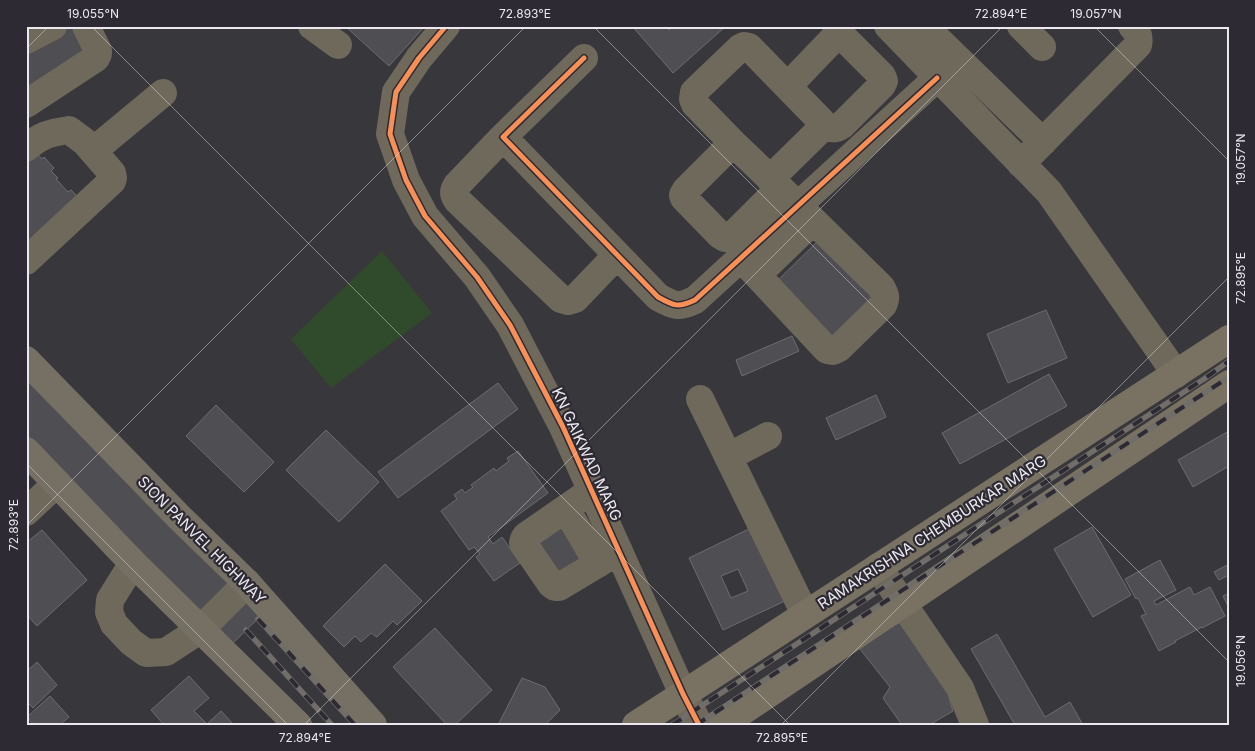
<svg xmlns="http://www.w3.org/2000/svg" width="1255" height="751" viewBox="0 0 1255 751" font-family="Inter,sans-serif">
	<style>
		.green { fill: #304b2b }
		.building { fill: #4f4e52; stroke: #6d6c70; fill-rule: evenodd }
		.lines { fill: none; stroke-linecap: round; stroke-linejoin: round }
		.minor { stroke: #6f695c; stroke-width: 28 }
		.major { stroke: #797262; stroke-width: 28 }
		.highway { stroke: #767064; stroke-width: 28 }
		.rail-casing { stroke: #716e69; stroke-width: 5.5 }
		.rail { stroke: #2d2a33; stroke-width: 4; stroke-dasharray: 11; stroke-linecap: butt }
		.cycleway-casing { stroke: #2d2a33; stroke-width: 8 }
		.cycleway { stroke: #f78f57; stroke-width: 5 }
		.ticks { fill: none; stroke: #ebe9ef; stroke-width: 1; stroke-opacity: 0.45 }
		.labels { text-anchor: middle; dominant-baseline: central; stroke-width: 4.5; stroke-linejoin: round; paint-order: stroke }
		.street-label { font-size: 15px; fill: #ebe9ef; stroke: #2d2a33 }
		.neatline { fill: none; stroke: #ebe9ef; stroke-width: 2 }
		.ticks-label { font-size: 12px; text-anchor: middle; fill: #ebe9ef }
	</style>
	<rect width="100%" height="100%" fill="#38373b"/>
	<path class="green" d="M382,251L432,313L331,388L291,339Z"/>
	<path class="building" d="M72,26H79L93,52L26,89V52Z
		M345,26H425L389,66Z
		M632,26H666L669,30L673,26H726L673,73Z
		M34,150L42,159L44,157L54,168L51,171L58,178L56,179L68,192L71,190L80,199L26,244V177L27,176L26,175V157Z
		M821,238L881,298L834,346L773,285Z
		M1046,310L1067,358L1008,383L987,334Z
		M792,336L799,351L742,376L736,360Z
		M26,348L275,602L228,648L26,442Z
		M1049,374L1067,406L960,464L942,433Z
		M498,383L518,409L398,498L378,472Z
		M876,395L886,417L836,440L826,418Z
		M216,405L274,462L244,492L186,436Z
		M326,430L379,482L339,522L286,470Z
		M1229,431V466L1193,487L1178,460Z
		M518,451L548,493L488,537L493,544L502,537L520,563L494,581L476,557L480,554L474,547L469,550L441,511L457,499L454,495L462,489L465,493L473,487L471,485L494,468L496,471L509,461L507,458Z
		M566,516L593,562L557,583L530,537Z
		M1092,527L1131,595L1093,617L1054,549Z
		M751,528L785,601L723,630L689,558ZM738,569L748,591L731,598L721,576Z
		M42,530L87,580L37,626L26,614V543Z
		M1160,560L1176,590L1154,601L1156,605L1190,587L1194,595L1210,587L1225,616L1202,628V627L1175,641L1176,642L1159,651L1141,616L1146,614L1138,598L1136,599L1125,579Z
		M385,564L422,601L397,625L393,621L377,637L371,633L361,642L355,636L344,647L323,626Z
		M1229,564V575L1219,580L1214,572Z
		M1229,593V608L1223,596Z
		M905,620L956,692L949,697L953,711L929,725H902L883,698L890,687L860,649L881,632Z
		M435,628L492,690L455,725H447L393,667Z
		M997,634L1045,717L1070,702L1083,725H1015L971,649Z
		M37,662L57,685L33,708L26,701V672Z
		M189,676L209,698L194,711L207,724L221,711L234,725H164L151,710Z
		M522,678L545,687L560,710L545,725H498Z
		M50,696L69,717L60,725H34L27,717Z"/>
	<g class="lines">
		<path class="minor" d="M312,26L338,45
			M446,26L419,58L396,92L390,134L406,180L425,216L477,277L510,325L563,427L683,694L699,725
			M888,26L1049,192L1176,374
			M924,26L1043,142
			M1021,26L1042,47
			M26,40L53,26
			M584,58L503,137L658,297C674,306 678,308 695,300L937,78
			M788,86L833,39L838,36H842L882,76L884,81L882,85L842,125C835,130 832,129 825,125
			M26,104L96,58L98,54V51L86,26
			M503,137L457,185C453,191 453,194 457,200L561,299L568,301L575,299L617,255
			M733,143L695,104L693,99L694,92L740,48L744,46L749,47L825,125L770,179
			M733,143L780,188L734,234L729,238H725L720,235L684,198L683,195L686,190Z
			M26,148C41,135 49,133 69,130L85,142L112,173L113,178L112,181L26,261
			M93,151L163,93
			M1021,164L1138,45C1140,37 1138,32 1132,26
			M741,258L827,350L833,351L839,348L883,305C887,297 885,294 881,287L780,188
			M757,275L813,221
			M700,399L805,614
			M728,457L768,436
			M591,491L526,536L524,539L523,543L551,584L555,587H559L619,551
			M566,509L598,564
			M26,512L57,483
			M133,563L110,600L109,612L114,624L131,642L146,653L166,652L201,629L247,583
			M878,567L960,688L975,725"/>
		<path class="major" d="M636,725L1229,339
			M722,725L1229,384"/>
		<path class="highway" d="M26,360L180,518L247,583L373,725
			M26,451L133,563L298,725"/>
		<defs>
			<path id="rail" d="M258,619L355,725
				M246,630L332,725
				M672,725L1204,379L1229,361
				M696,725L1229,377"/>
		</defs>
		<use href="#rail" class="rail-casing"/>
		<use href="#rail" class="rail"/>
		<defs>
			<path id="cycleway" d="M446,26L419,58L396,92L390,134L406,180L425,216L477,277L510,325L563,427L683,694L699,725
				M584,58L503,137L658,297C674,306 678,308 695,300L937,78"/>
		</defs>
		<use href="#cycleway" class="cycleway-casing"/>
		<use href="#cycleway" class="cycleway"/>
	</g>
	<path class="ticks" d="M91,26L790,725M593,26L1229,662M1094,26L1229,161M26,49L49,26M26,463L288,725M26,526L526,26M304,725L1003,26M781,725L1229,277"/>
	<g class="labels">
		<g class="street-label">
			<text transform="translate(587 454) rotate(65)">KN GAIKWAD MARG</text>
			<text transform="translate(932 532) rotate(-33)">RAMAKRISHNA CHEMBURKAR MARG</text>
			<text transform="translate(202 540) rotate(45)">SION PANVEL HIGHWAY</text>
		</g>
	</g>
	<rect width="1255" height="751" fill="none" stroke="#2d2a33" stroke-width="55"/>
	<rect x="28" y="28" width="1200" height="696" class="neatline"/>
	<g class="ticks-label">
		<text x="93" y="18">19.055°N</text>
		<text x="525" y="18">72.893°E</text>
		<text x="1001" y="18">72.894°E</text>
		<text x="1096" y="18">19.057°N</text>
		<text transform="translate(1241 159) rotate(-90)" y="4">19.057°N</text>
		<text transform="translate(1241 278) rotate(-90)" y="4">72.895°E</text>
		<text transform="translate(14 525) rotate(-90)" y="4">72.893°E</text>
		<text transform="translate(1241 661) rotate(-90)" y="4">19.056°N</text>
		<text x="305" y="742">72.894°E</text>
		<text x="782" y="742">72.895°E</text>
	</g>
</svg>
